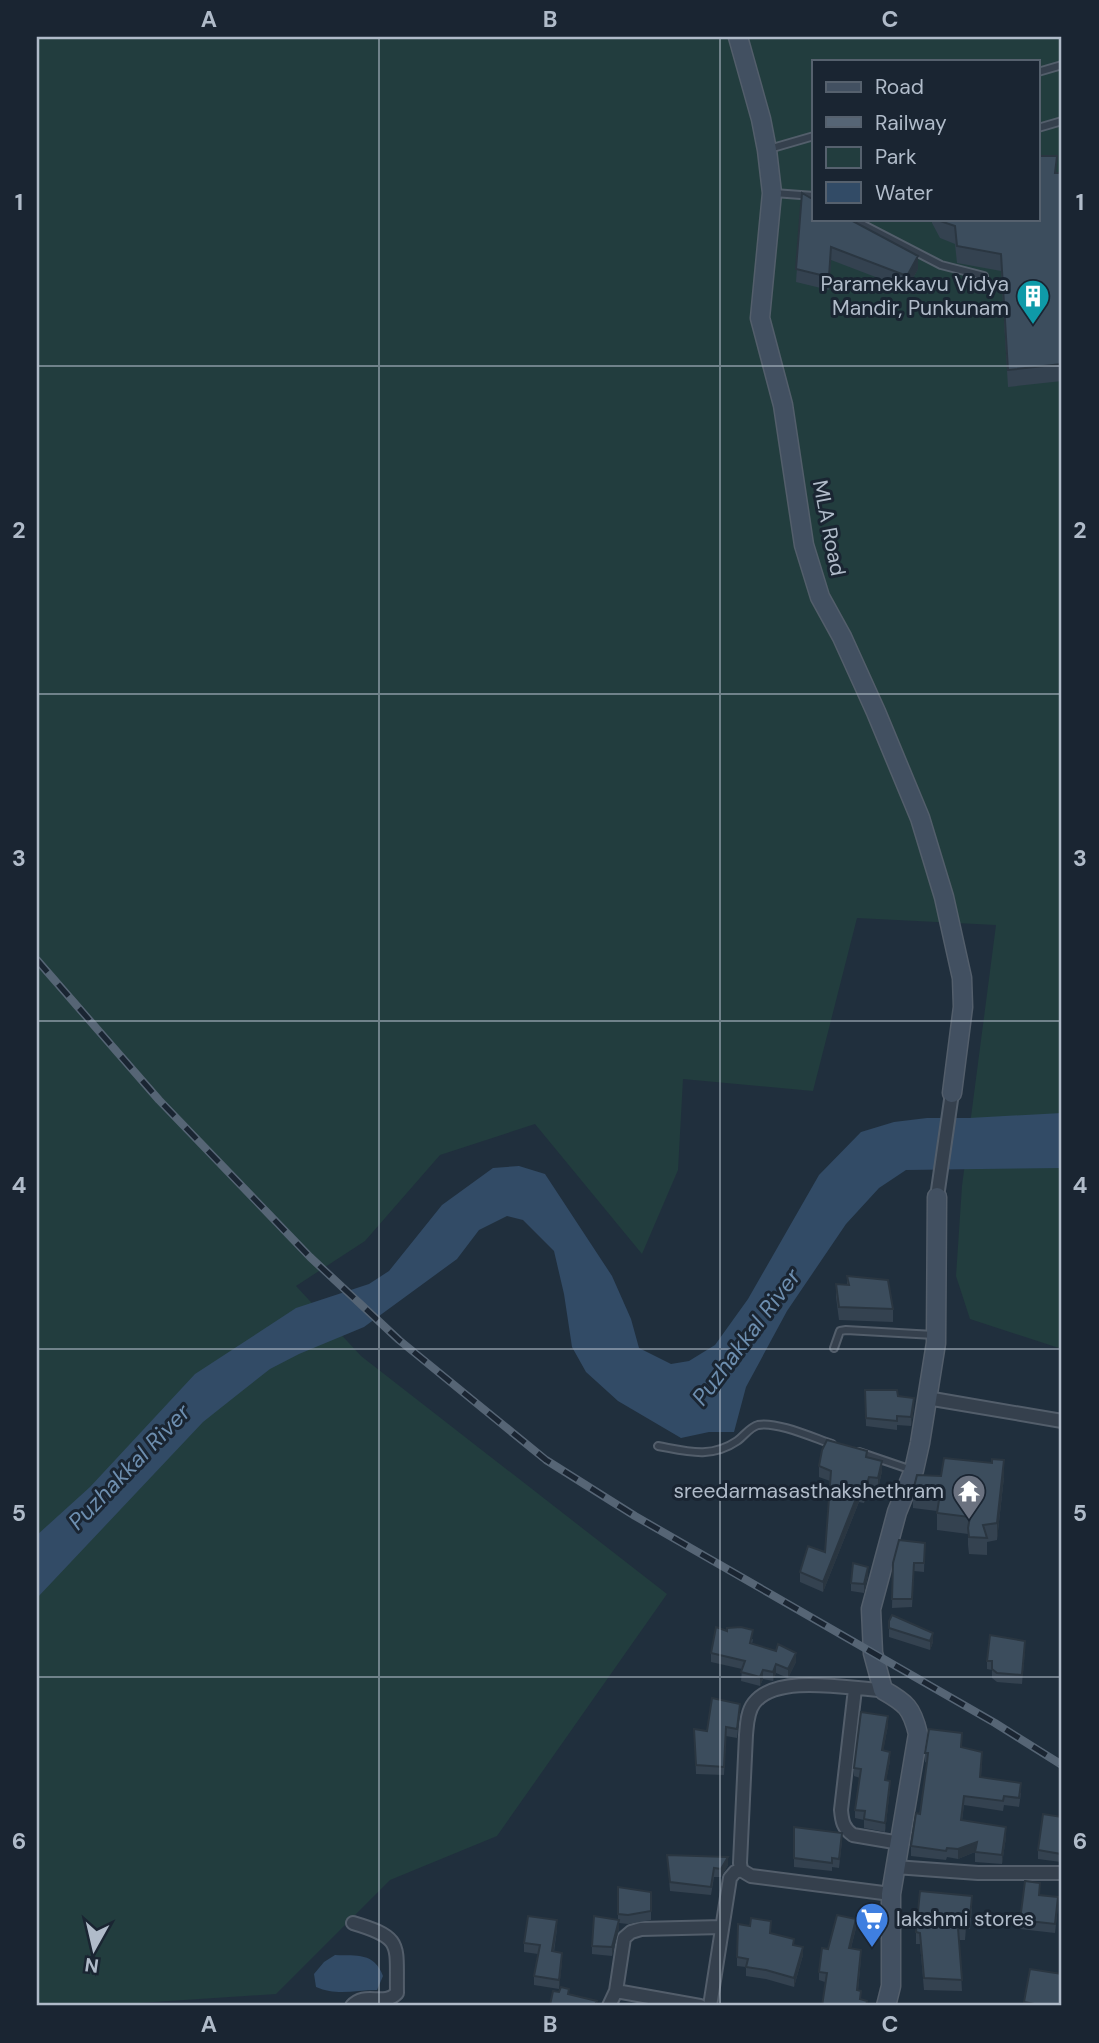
<svg xmlns="http://www.w3.org/2000/svg" width="1099" height="2043" viewBox="0 0 1099 2043" font-family="'DM Sans',sans-serif">
	<style>
		.green { fill: #223d3e; fill-rule: evenodd }
		.water { fill: #324b66 }
		.lines { fill: none; stroke-linecap: round; stroke-linejoin: round }
		.lane-casing { stroke: #535e6b; stroke-width: 10 }
		.street-casing { stroke: #535e6b; stroke-width: 16 }
		.secondary-casing { stroke: #535e6b; stroke-width: 21 }
		.lane { stroke: #35404d; stroke-width: 6 }
		.street { stroke: #35404d; stroke-width: 12 }
		.secondary { stroke: #425061; stroke-width: 18 }
		.rail-casing { stroke: #566575; stroke-width: 8 }
		.rail { stroke: #1a2532; stroke-width: 5; stroke-dasharray: 16; stroke-linecap: butt }
		.wall { fill: #344250 }
		.shaded-wall { fill: #2a3641 }
		.building { fill: #3c4d5d; stroke: #2a3641; stroke-width: 2 }
		.grid { fill: none; stroke: #b0bbc9; stroke-width: 2; stroke-opacity: 0.55 }
		.labels { text-anchor: middle; dominant-baseline: central; stroke-width: 6; stroke-linejoin: round; paint-order: stroke }
		.poi-label { font-size: 21px; fill: #b0bbc9; stroke: #1a2532; text-anchor: end }
		.street-label { font-size: 21px; fill: #b0bbc9; stroke: #1a2532 }
		.water-label { font-size: 23px; font-style: italic; fill: #6d8eaf; stroke: #1a2532 }
		.neatline { fill: none; stroke: #b0bbc9; stroke-width: 2.5 }
		.grid-label { font-size: 23px; text-anchor: middle; font-weight: bold; fill: #b0bbc9 }
	</style>
	<rect width="100%" height="100%" fill="#202f3d"/>
	<path class="green" d="M37,37H1062V1349L970,1319L956,1276L962,1186L996,925L857,918L813,1091L683,1079L678,1170L642,1254L535,1124L440,1155L365,1241L296,1286L361,1356L667,1594L497,1836L390,1880L276,1994L94,2006H37ZM814,61H1038V219H814Z"/>
	<path class="water" d="M1062,1113V1168L906,1170L879,1188L846,1224L787,1311L746,1387L734,1432H709L681,1438L618,1401L586,1372L572,1347L564,1294L554,1251L523,1220L507,1216L479,1230L457,1259L364,1327L299,1354L270,1369L237,1395L203,1422L37,1598V1535L90,1487L195,1374L296,1308L369,1284L389,1271L442,1205L493,1168L519,1166L545,1174L612,1276L631,1319L639,1348L671,1364L689,1361L715,1345L748,1299L819,1175L861,1132L894,1122L927,1118H969Z
		M335,1955C357,1956 374,1952 383,1976L377,1990C355,1990 337,1996 316,1987L314,1974L324,1962Z"/>
	<g class="lines">
		<defs>
			<path id="lane" d="M1038,72L1062,65
				M1038,128L1062,121
				M769,149L814,136
				M774,193L814,196
				M852,219L941,265L984,276
				M834,1348L840,1331L846,1330L934,1335
				M658,1446C686,1451 711,1459 737,1441C744,1436 750,1427 758,1425C776,1421 814,1438 832,1444
				M859,1452L912,1470"/>
			<path id="street" d="M937,1197L952,1093
				M927,1398L1062,1421
				M855,1689L841,1810C842,1821 843,1828 853,1835L900,1843
				M883,1690C850,1689 777,1673 754,1703C747,1712 747,1725 746,1735L740,1863L741,1870L751,1876L891,1894
				M895,1867L978,1873H1062
				M616,1991L700,2006
				M352,2006C365,1991 384,2007 397,1993C396,1944 404,1938 353,1923
				M609,2006L616,1991L624,1938L631,1932L641,1929L722,1927
				M710,2006L730,1878L735,1872L741,1870"/>
			<path id="secondary" d="M738,37L761,119L767,150L772,193L760,318L783,405L804,545L820,597L842,637L876,712L920,818L944,897L962,978L963,1007L952,1093
				M886,2006L891,1986V1894L918,1734C912,1708 906,1703 883,1690L873,1653L871,1609L897,1512L914,1470L920,1443L936,1343L937,1197"/>
		</defs>
		<use href="#lane" class="lane-casing"/>
		<use href="#street" class="street-casing"/>
		<use href="#secondary" class="secondary-casing"/>
		<use href="#lane" class="lane"/>
		<use href="#street" class="street"/>
		<use href="#secondary" class="secondary"/>
		<defs>
			<path id="rail" d="M37,960L159,1100L310,1257L399,1340L546,1460L635,1516L995,1723L1062,1765"/>
		</defs>
		<use href="#rail" class="rail-casing"/>
		<use href="#rail" class="rail"/>
	</g>
	<path class="wall" d="M1057,173H1062V381L1008,387L1001,271L957,263L955,244L940,238L932,223V219H1038Z
		M802,193L918,269L907,289L831,260L829,290L796,282Z
		M847,1276L893,1309V1322L839,1320L836,1297V1284L847,1285Z
		M1062,1362V1385L1060,1384Z
		M865,1390L898,1396L914,1407L911,1426L897,1425V1430L866,1426Z
		M867,1457L882,1471L878,1489L869,1488L864,1503L859,1502L823,1592L800,1582V1572L825,1552L830,1481L819,1477V1466Z
		M1004,1477L997,1540L987,1542V1555L969,1554L968,1545V1534L937,1530V1511L913,1508V1491Z
		M925,1543L924,1572L914,1571L912,1607L892,1608L893,1563Z
		M868,1576L864,1593L851,1591V1583Z
		M889,1621L933,1642L930,1650L889,1637Z
		M753,1639L752,1644L796,1662L788,1678L776,1673L773,1681L763,1679L760,1686L741,1681L742,1669L711,1662V1653Z
		M1025,1649L1022,1684L997,1682L992,1678V1670L987,1669V1661Z
		M740,1712L737,1738L726,1736L724,1775L696,1774L694,1729L707,1731Z
		M888,1725L883,1751L890,1761L886,1780L890,1789L885,1832L864,1828V1820L855,1818V1810L860,1778L854,1776V1768Z
		M962,1743V1747L982,1761L981,1777L1021,1793L1019,1807L1004,1805L1003,1811L964,1805L962,1821L1006,1837L1002,1864L975,1862V1852L958,1859L947,1857L946,1860L911,1856V1846L920,1814L927,1763L925,1762V1753Z
		M1062,1817L1061,1862L1038,1859V1850Z
		M794,1827L842,1841L839,1868L832,1867V1871L794,1867Z
		M667,1855L728,1865L721,1877H714L711,1895L670,1891Z
		M618,1887L651,1892V1920L628,1924L619,1923V1929L612,1956L592,1954V1946L618,1920Z
		M1040,1895L1058,1906L1055,1933L1020,1929V1920Z
		M972,1908L970,1929L966,1928L965,1940H959L962,1991L924,1990L920,1944H916V1932Z
		M856,1928L851,1948L861,1958L858,1991L861,1999L867,2006L825,1982L819,1980V1972L828,1949Z
		M557,1929L554,1952L562,1962L559,1989L534,1985V1976L538,1954L524,1952V1943Z
		M771,1933L794,1945L803,1955L794,1987L766,1979L746,1976V1967L737,1966V1957Z
		M1024,2002L1062,2006H1024Z"/>
	<path class="shaded-wall" d="M918,256V269L907,289V276Z
		M914,1398V1407L911,1426V1417Z
		M1004,1460V1477L997,1540V1523Z
		M882,1461V1471L878,1489V1478Z
		M869,1477V1488L864,1503V1493Z
		M859,1491V1502L823,1592V1582Z
		M868,1567V1576L864,1593V1584Z
		M933,1633V1642L930,1650V1641Z
		M796,1653V1662L788,1678V1669Z
		M776,1664V1673L773,1681V1672Z
		M763,1670V1679L760,1686V1677Z
		M888,1716V1725L882,1759V1750Z
		M890,1752V1761L885,1788V1780Z
		M890,1781V1789L885,1832V1823Z
		M1006,1827V1837L1002,1864V1855Z
		M977,1842V1851L958,1859V1849Z
		M728,1857V1865L721,1877V1869Z
		M856,1919V1928L849,1956V1948Z
		M557,1920V1929L552,1960V1951Z
		M619,1920V1929L612,1956V1947Z
		M803,1947V1955L794,1987V1978Z
		M562,1953V1962L559,1989V1980Z"/>
	<path class="building" d="M1038,156H1057L1055,173H1062V364L1008,370L1001,254L957,246L955,226L940,221L938,219H1038Z
		M802,193L814,200V219H849L918,256L907,276L831,247L829,277L796,269Z
		M847,1276L888,1280L893,1309L839,1307L836,1284L849,1285Z
		M865,1390H897L898,1396L914,1398L911,1417L897,1416V1421L866,1418Z
		M827,1440L867,1451L866,1457L882,1461L878,1478L869,1477L864,1493L859,1491L823,1582L800,1572L808,1546L825,1552L831,1471L819,1466L822,1450Z
		M944,1458L992,1463V1459L1004,1460L997,1523L983,1525L987,1538L969,1537L968,1528L970,1517L937,1513L940,1494L913,1491L917,1475L941,1476Z
		M899,1540L925,1543L924,1563H914L912,1599H892L893,1563Z
		M853,1563L868,1567L864,1584L851,1583Z
		M892,1615L933,1633L930,1641L889,1628V1621Z
		M716,1627L727,1631V1628L741,1627L753,1630L750,1643L776,1651L778,1644L796,1653L788,1669L776,1664L773,1672L763,1670L760,1677L741,1672L745,1661L711,1653Z
		M990,1635L1025,1641L1022,1675L997,1673L992,1669V1661H987Z
		M712,1698L740,1704L737,1729L726,1727L724,1767L696,1765L694,1729L707,1731Z
		M861,1712L888,1716L882,1750L890,1752L885,1780L890,1781L885,1823L864,1819L865,1811L855,1810L861,1769L854,1768Z
		M929,1729L962,1733L961,1747L982,1752L980,1777L1021,1783L1019,1798L1004,1796L1003,1801L964,1796L961,1820L1006,1827L1002,1855L975,1852L977,1842L958,1849L947,1848L946,1851L911,1846L916,1813L920,1814L927,1762L928,1753H925Z
		M1043,1814L1062,1817L1061,1854L1038,1850Z
		M794,1827L842,1833L839,1859L832,1858V1863L794,1858Z
		M667,1855L728,1857L721,1869L714,1868L711,1887L670,1882Z
		M1025,1881L1040,1883L1039,1895L1058,1897L1055,1924L1020,1920Z
		M618,1887L651,1892V1911L628,1915L618,1914Z
		M920,1891L972,1896L970,1917H966L965,1929L958,1928L962,1980L924,1978L920,1933L916,1932Z
		M837,1915L856,1919L849,1948L861,1950L857,1990L861,1991L860,1999L867,2001L866,2006H822L827,1973L819,1972L822,1948L828,1949Z
		M528,1916L557,1920L552,1951L562,1953L559,1980L534,1976L540,1945L524,1943Z
		M594,1916L619,1920L612,1947L592,1946Z
		M751,1918L771,1921L770,1933L794,1939L793,1945L803,1947L794,1978L766,1970L746,1967L748,1959L737,1957L738,1924L750,1926Z
		M1030,1969L1062,1974V2006H1044L1024,2002Z
		M561,1987L569,1989L568,1994L597,2001L594,2006H555L550,2005L553,1991L559,1992Z"/>
	<path class="grid" d="M379,37V2006M720,37V2006M37,366H1062M37,694H1062M37,1021H1062M37,1349H1062M37,1677H1062"/>
	<defs>
		<symbol id="building-pin" viewBox="-11 -11 22 30"><path d="M0 17L-7.5 6A9.5 9.5 0 1 1 7.5 6Z" fill="#0f9aa8" stroke="#1a2532"/><path d="M-4-6H4V6H1V3H-1V6H-4ZM-2.5-4.3h1.7v1.8h-1.7ZM.8-4.3h1.7v1.8H.8ZM-2.5-1h1.7V.8h-1.7ZM.8-1h1.7V.8H.8Z" fill="#fff"/></symbol>
		<symbol id="temple-pin" viewBox="-11 -11 22 30"><path d="M0 17L-7.5 6A9.5 9.5 0 1 1 7.5 6Z" fill="#6b7280" stroke="#1a2532"/><path d="M0-6L5-2H3V0L6.5 2.5H4V6H1.5V3h-3V6H-4V2.5H-6.5L-3 0V-2H-5Z" fill="#fff"/></symbol>
		<symbol id="supermarket-pin" viewBox="-11 -11 22 30"><path d="M0 17L-7.5 6A9.5 9.5 0 1 1 7.5 6Z" fill="#3f7fe0" stroke="#1a2532"/><path d="M-6-5.5h2.5l.6 2H6L4.5 2H-2.5L-4.4-4H-6ZM-1.5 3.2a1.3 1.3 0 1 0 .1 0ZM3 3.2a1.3 1.3 0 1 0 .1 0Z" fill="#fff"/></symbol>
	</defs>
	<g fill-rule="evenodd">
		<use href="#building-pin" x="1014" y="277" width="38" height="52"/>
		<use href="#temple-pin" x="950" y="1472" width="38" height="52"/>
		<use href="#supermarket-pin" x="853" y="1900" width="38" height="52"/>
	</g>
	<g class="labels">
		<g class="poi-label">
			<text x="1009" y="284">Paramekkavu Vidya<tspan x="1009" dy="24">Mandir, Punkunam</tspan></text>
			<text x="944" y="1491">sreedarmasasthakshethram</text>
			<text x="896" y="1919" text-anchor="start">lakshmi stores</text>
		</g>
		<g class="street-label">
			<text transform="translate(829 528) rotate(79)">MLA Road</text>
		</g>
		<g class="water-label">
			<text transform="translate(746 1337) rotate(-53)">Puzhakkal River</text>
			<text transform="translate(129 1467) rotate(-46)">Puzhakkal River</text>
		</g>
	</g>
	<rect width="1099" height="2043" fill="none" stroke="#1a2532" stroke-width="77"/>
	<rect x="812" y="60" width="228" height="161" fill="#1a2532" stroke="#56616e" stroke-width="2"/>
	<rect x="826" y="82" width="35" height="10" fill="#425061" stroke="#56616e" stroke-width="2"/>
	<text x="875" y="94" font-size="21" fill="#b0bbc9">Road</text>
	<rect x="826" y="117" width="35" height="10" fill="#566575" stroke="#56616e" stroke-width="2"/>
	<text x="875" y="130" font-size="21" fill="#b0bbc9">Railway</text>
	<rect x="826" y="147" width="35" height="21" fill="#223d3e" stroke="#56616e" stroke-width="2"/>
	<text x="875" y="164" font-size="21" fill="#b0bbc9">Park</text>
	<rect x="826" y="182" width="35" height="21" fill="#324b66" stroke="#56616e" stroke-width="2"/>
	<text x="875" y="200" font-size="21" fill="#b0bbc9">Water</text>
	<g transform="translate(94 1949) rotate(188)" stroke="#1a2532" stroke-width="5" paint-order="stroke">
	<path d="M0-5L12 26L0 18L-12 26Z" fill="#b0bbc9"/>
	<text y="-10" font-size="19" font-weight="bold" text-anchor="middle" fill="#b0bbc9">N</text>
	</g>
	<rect x="38" y="38" width="1022" height="1966" class="neatline"/>
	<g class="grid-label">
		<text x="209" y="27">A</text>
		<text x="550" y="27">B</text>
		<text x="890" y="27">C</text>
		<text x="19" y="210">1</text>
		<text x="1080" y="210">1</text>
		<text x="19" y="538">2</text>
		<text x="1080" y="538">2</text>
		<text x="19" y="866">3</text>
		<text x="1080" y="866">3</text>
		<text x="19" y="1193">4</text>
		<text x="1080" y="1193">4</text>
		<text x="19" y="1521">5</text>
		<text x="1080" y="1521">5</text>
		<text x="19" y="1849">6</text>
		<text x="1080" y="1849">6</text>
		<text x="209" y="2032">A</text>
		<text x="550" y="2032">B</text>
		<text x="890" y="2032">C</text>
	</g>
</svg>
